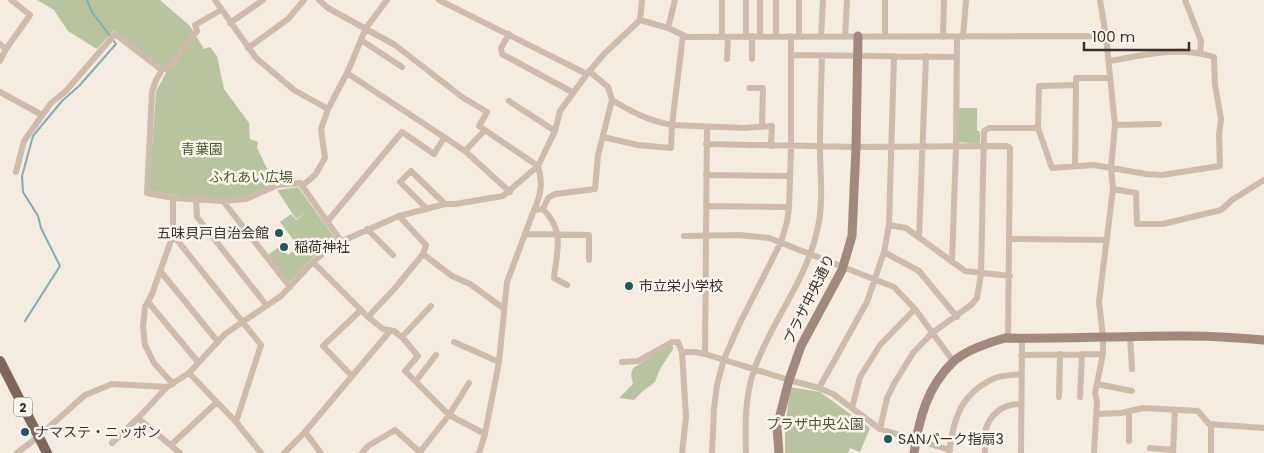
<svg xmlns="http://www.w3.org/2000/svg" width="1264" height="453" viewBox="0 0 1264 453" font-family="Poppins,'Noto Sans JP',sans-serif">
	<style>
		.green { fill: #b8c4a0 }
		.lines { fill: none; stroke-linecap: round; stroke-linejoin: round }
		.stream { stroke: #7fb0b2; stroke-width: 2 }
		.street { stroke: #cdbbac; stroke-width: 6 }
		.secondary { stroke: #a18a7d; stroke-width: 9 }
		.primary { stroke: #7d675c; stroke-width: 10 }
		.poi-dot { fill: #1f5a5e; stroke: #fbf5ee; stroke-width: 2 }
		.labels { text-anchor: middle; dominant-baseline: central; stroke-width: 5; stroke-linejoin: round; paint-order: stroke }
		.shield { fill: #fbf5ee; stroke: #756b66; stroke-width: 1 }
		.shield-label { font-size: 12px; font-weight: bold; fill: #3b302b }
		.park-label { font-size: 14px; fill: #4a5a2e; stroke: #fbf5ee }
		.poi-label { font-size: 14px; fill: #3b302b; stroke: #fbf5ee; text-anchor: start }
		.street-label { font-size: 14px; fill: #3b302b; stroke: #fbf5ee }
	</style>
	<rect width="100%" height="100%" fill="#f4ebe1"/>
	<path class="green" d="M37,0H160L190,26L204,49L210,47L217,56L224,89L249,123L250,139L258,142L257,148L276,187C266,190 256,194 246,196C215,203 181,196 149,191L156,91L166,73L161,67L114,30L97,49L68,31L54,10Z
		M959,108H977V130L980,132V141L978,144L959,142Z
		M298,187L337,241C316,250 307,265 291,281H288L268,255L280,246L288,255L298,246L280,222L291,214L296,220L307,211L296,219L277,190Z
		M670,345L673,346V349L660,369L655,382L643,391L634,400L619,398L633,384L631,375L633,368Z
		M790,387L820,392L870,428L860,452L850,448L848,453H785V429Z"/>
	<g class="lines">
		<path class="stream" d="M87,0L92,12L110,36
			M25,321L60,266L41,228L38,216L23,192L22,176L33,136L62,101L79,86L116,44L113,40"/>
		<path class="street" d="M215,0L256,58L294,90L328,109
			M319,0L328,8L395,45L462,97L487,112L479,126L538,166C543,182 541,195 534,210
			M439,0L587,74
			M722,0V37
			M760,0V36
			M885,0V36
			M1100,0L1106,36
			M1185,0L1201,41L1200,53
			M640,20L668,28L687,37L1106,36L1115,125L1111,168L1113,189L1099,302L1103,337V354L1095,393L1097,402L1094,453
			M230,23L263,0
			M668,28L675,0
			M509,34L501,48L502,54L572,92
			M683,35L672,125L744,128L772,126L771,146
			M746,36V0
			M752,36V59
			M776,36V0
			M799,36V0
			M821,36L823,0
			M845,36L847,0
			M943,37L944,0
			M963,37L966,0
			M361,40L402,67
			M0,44L6,49
			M248,48L288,19L304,0
			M792,55L957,57
			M727,59L728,37
			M0,61L6,49L30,15L11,0
			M162,70L173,63L197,31L195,25L221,10
			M347,73L465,151L510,192
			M1076,85V78H1109
			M749,88H763L762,127
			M0,92L42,115
			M509,101L555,131
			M1115,125L1159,124
			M1038,128L1039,86L1076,85L1075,166
			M603,137L638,145L671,148L672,125C649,121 632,112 612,100
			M706,144L856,147L1007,146L1010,148L1008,338
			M465,151L485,130
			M16,172L24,141L51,103L65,92L115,34L162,70L156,80L152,92L147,193L173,198
			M706,175L790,176
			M302,186L315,175L325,158L321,129L328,109L347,73L366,28L387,0
			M1113,189L1136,193L1137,224H1163L1221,210L1232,200L1264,180
			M196,199L197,217L267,306
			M223,201L290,287
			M706,206L789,207
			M427,209L400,182L411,171L445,204
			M543,209C565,231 557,250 554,278L567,285
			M399,216L426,245L423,254L452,276L470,284L503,308
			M327,222L402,132L434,154L444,138
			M889,225L906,228L965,271L1010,276
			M367,229L393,255
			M526,234L589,235V260
			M173,235L261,345L236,422
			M684,236L739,235L769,238L894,287L915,309L953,361
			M919,237L926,56
			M1010,239L1107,240
			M884,252L919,271L957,317
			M313,262L368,317L383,329L394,331L402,337L418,356L405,371L449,415L485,434
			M952,262L956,148L957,37
			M161,272L218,342
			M148,302L198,362
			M368,317L396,287L423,254
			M1130,336L1132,369
			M402,337L431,306
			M454,342L499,362
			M682,352H695L705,354L789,380L819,388L833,394L880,429L950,450
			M705,354L707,127
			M1021,355L1103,354
			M622,362L638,361L672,342H678L682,352L686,417L682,453
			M189,373L236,422L261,453
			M352,376L323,346L361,310
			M416,381L436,355
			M173,384L154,363L145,345L143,327L145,307L152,294L173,235V198L223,201L246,199L278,185L300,183L341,241
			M1097,384L1132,391
			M167,387L138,418L180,453
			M819,388L867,302L884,252L889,225L894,56
			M1059,397L1060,354
			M1080,397L1082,354
			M852,408L860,377L880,345L915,309
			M1097,414L1121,413L1143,408L1198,411L1209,424L1264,428
			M880,429L887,398L895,382L913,353L932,333L971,305L977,298L981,274L984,131L989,128H1038L1052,168L1094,165L1146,174L1162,175L1220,166L1219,135L1221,119L1215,85L1214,57C1178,46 1145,55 1109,61
			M305,432L321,453
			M1129,441V411
			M112,443L138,418
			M171,445L217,402
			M1150,448L1173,450
			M17,453L38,437L85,395L112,384L167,387L189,373L225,334L281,296L313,262L333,245L399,216L445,204H455L503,196L538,166L555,131L560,111L587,74L604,54L640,20L642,0
			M284,453L305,432L390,331
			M362,453L368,446L395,430L420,452L449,415L469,383
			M479,453L485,434L499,362L507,282L534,210L543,209L548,198L555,194L595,189L598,155L612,100L608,87L589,71
			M712,453L714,409L717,385L724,359L739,325L781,242L787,222L789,207L791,148V36
			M746,453C745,425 745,396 754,370C771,322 806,281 817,231C824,204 820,176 820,148C820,117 821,87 822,56
			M949,453C953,419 961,393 995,378C1002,375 1013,375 1021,374
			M985,453C985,446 983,438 985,432C989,414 1003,404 1021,404
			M1021,453L1022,338
			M1173,453L1175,410
			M1211,453V424"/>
		<path class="secondary" d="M779,453L777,427L789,380L801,346L842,270L852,236L856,147L858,36
			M914,453C919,419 927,387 953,362C964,351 990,342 1005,338C1091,340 1178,331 1264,340"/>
		<path class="primary" d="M0,361L47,453"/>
	</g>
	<g class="poi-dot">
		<circle cx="279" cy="233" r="5"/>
		<circle cx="284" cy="247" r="5"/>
		<circle cx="629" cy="286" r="5"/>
		<circle cx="25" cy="432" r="5"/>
		<circle cx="888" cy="439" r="5"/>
	</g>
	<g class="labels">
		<rect class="shield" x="14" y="397.5" width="18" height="19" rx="4"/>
		<g class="shield-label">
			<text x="23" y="407">2</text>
		</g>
		<g class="park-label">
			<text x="202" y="149">青葉園</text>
			<text x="251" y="177">ふれあい広場</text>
			<text x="815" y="424">プラザ中央公園</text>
		</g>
		<g class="poi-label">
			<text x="269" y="233" text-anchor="end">五味貝戸自治会館</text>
			<text x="294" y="247">稲荷神社</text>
			<text x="639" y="286">市立栄小学校</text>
			<text x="35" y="432">ナマステ・ニッポン</text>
			<text x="898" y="439">SANパーク指扇3</text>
		</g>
		<g class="street-label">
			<text transform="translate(809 299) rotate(-64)">プラザ中央通り</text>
		</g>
	</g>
	<path d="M1084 42v8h105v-8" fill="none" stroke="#3b302b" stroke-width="2.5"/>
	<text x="1092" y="42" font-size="15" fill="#3b302b" stroke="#fbf5ee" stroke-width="4" paint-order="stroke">100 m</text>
</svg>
